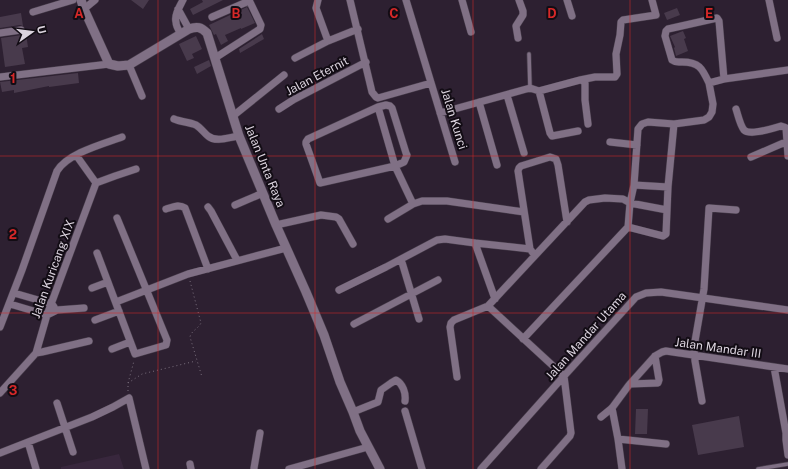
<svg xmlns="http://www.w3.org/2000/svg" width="788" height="469" viewBox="0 0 788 469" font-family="'Public Sans',sans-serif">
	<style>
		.built { fill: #38273d }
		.building { fill: #483a4c }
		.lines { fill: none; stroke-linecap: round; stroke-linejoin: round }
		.service-casing { stroke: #483e4c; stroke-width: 5 }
		.minor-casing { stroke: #483e4c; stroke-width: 8 }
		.tertiary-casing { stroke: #483e4c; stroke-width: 10 }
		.path { stroke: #7b707e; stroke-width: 1; stroke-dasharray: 1 3; stroke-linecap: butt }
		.service { stroke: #807085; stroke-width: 3.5 }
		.minor { stroke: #807085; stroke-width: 7 }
		.tertiary { stroke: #807085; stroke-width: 9 }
		.grid { fill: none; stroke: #d62828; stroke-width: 1; stroke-opacity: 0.55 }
		.labels { text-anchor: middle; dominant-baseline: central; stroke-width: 4; stroke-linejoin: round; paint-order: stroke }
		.street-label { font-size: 12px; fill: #dbd3de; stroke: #120c14 }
		.grid-label { font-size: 13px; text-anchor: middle; font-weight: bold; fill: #d62828; stroke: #120c14; stroke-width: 4; stroke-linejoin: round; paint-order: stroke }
	</style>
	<rect width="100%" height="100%" fill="#2d2031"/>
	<path class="built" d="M119,454L124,469H61V467Z"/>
	<path class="building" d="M131,0H149L143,9Z
		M202,0H223L193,15L190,9L203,2Z
		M247,7L255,23L241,29V28L225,35L228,41L221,45L216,34L214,35L209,25Z
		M677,8L680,15L667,20L664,13Z
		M21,13L23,26L20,25L0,28V17Z
		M683,31L686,38L684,39L688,51L676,56L674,48L675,47L670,36Z
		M25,33L26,34L28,47L22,48L25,64L5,67L1,38L22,35Z
		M262,34L264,39L240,53L239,49Z
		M196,36L202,49L192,54L194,58L187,61L179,44Z
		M209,60L211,66L197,74L194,67Z
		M78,73L79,83L49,87V86L14,93V90L2,92L0,82Z
		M636,409H648L647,434H635Z
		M739,416L744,447L698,455L692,425Z"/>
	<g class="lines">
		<defs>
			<path id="service" d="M529,54L530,88
				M758,469L788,464"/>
			<path id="minor" d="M318,0L316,8L328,41
				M350,0L372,92L376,97L378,98L431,83
				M406,0L455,162
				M462,0L471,32
				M567,0L572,16
				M769,0L777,38
				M84,9L95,0
				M178,9L189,29
				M33,12L73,0
				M212,17L249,1
				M0,33L21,30
				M181,34C179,31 176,26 176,22C174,15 180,6 183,0
				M518,38L516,26L523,15V11L519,0
				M215,58L260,29L261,25L249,0
				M295,58L328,41L358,29
				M129,65L142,96
				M0,77L109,64
				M724,79L719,21L717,18L668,29L666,31L665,36L672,60C676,63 678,62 682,62C699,62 702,68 709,83L724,79L788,70
				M580,80L583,81L585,83V100L588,124
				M539,91L550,133L552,136L578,131
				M507,95L524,153
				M479,102L497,165
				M386,105L390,106L392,108L406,153L407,155L404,162L395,166L320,183L306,144V142L308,139L378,107Z
				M378,107L395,166L413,204L422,201H447L524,212
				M279,109L293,100L366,62
				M736,109C738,115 740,125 744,130C750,136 774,128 781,126L784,127L786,128L788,156
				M440,113L530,88L539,91L580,80L595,77H615L617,74L616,54L620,35L621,22L623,20L656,15L652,0
				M233,116L284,75
				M174,119C181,122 189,122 196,125C201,128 204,133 208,136C216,143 230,137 239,136
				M610,142L637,145
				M76,155L96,183
				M751,157L788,141
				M634,185L668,187
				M235,205L263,193
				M208,207L211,211L237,260
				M166,209C173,207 179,204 185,208L208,269
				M388,219L413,204
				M276,225L321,215L336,217L339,219L353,244
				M628,227L663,236L666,234L668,187L674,124
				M530,249L518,171L519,168L521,166L550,157L556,159L558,165L567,222
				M97,253L135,354L166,345L167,340L117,218
				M401,259L419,319
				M92,288L108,282
				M339,290L386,267L437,240L445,239L475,243
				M14,293L52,304L54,307
				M495,299L475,243L530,249L533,253
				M116,302L188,274L286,248
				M10,304L47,315L57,310L84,308
				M488,306L564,376L571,433L570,436L541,469
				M95,320L119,311
				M354,324L438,280
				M0,327L22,270L57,171C68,153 103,144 122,137
				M523,339L628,227L630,203L634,185L638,129L642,124L648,122L674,124L704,120L709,117L712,112L713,104L709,83
				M112,349L130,342
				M36,353L42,352L89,341
				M774,367L786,433V440L788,455
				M457,377L450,327L451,323L454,320L488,306L585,202L589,200L605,198L623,199L630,203L667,210
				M630,384L658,383L659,380L655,356
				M0,393L36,353L47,315L96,183L115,176L136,169
				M702,401L695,361L694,347L704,289L709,208L736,210
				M57,403L73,452
				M612,408L618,439L622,469
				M405,411L422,469
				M353,412L378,402L381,390L391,383L396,380C403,384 406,393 405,401
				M601,417L612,408L629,385L655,356L662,352L666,351L788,369
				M618,439L666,444
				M28,442L36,469
				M0,453L92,417L113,407L129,398L146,469
				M190,464L191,469
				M254,468L260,433
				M289,469L368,447
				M481,469L564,376L636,297L646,293L661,292L788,310"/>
			<path id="tertiary" d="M81,0L84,9L109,64L118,66L129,65L189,29C197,26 201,27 207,33L239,136L276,225L306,292L324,335L340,382L353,412L360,431L380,469"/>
		</defs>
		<use href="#service" class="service-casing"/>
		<use href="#minor" class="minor-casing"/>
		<use href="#tertiary" class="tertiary-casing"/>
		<path class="path" d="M190,281L201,323C198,329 191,331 190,337L202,377
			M128,383L142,374L196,361
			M128,391V383L134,361"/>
		<use href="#service" class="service"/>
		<use href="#minor" class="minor"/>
		<use href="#tertiary" class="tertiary"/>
	</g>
	<path class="grid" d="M158,0V469M315,0V469M473,0V469M630,0V469M0,156H788M0,313H788"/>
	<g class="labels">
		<g class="street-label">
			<text transform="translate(317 76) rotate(-28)">Jalan Eternit</text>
			<text transform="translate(454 119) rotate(73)">Jalan Kunci</text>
			<text transform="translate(265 166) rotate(68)">Jalan Unta Raya</text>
			<text transform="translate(53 269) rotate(-70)">Jalan Kuricang XIX</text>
			<text transform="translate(586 336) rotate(-48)">Jalan Mandar Utama</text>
			<text transform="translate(718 348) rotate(8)">Jalan Mandar III</text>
		</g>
	</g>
	<g class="grid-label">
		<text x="79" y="18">A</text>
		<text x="236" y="18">B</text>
		<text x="394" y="18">C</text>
		<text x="552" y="18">D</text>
		<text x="709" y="18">E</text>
		<text x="13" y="83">1</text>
		<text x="13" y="239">2</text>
		<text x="13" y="395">3</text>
	</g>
	<g transform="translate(32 32) rotate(76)" stroke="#120c14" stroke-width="3" paint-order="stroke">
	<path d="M0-3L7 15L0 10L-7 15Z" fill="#dbd3de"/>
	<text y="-6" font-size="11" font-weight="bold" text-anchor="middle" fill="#dbd3de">U</text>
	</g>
</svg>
